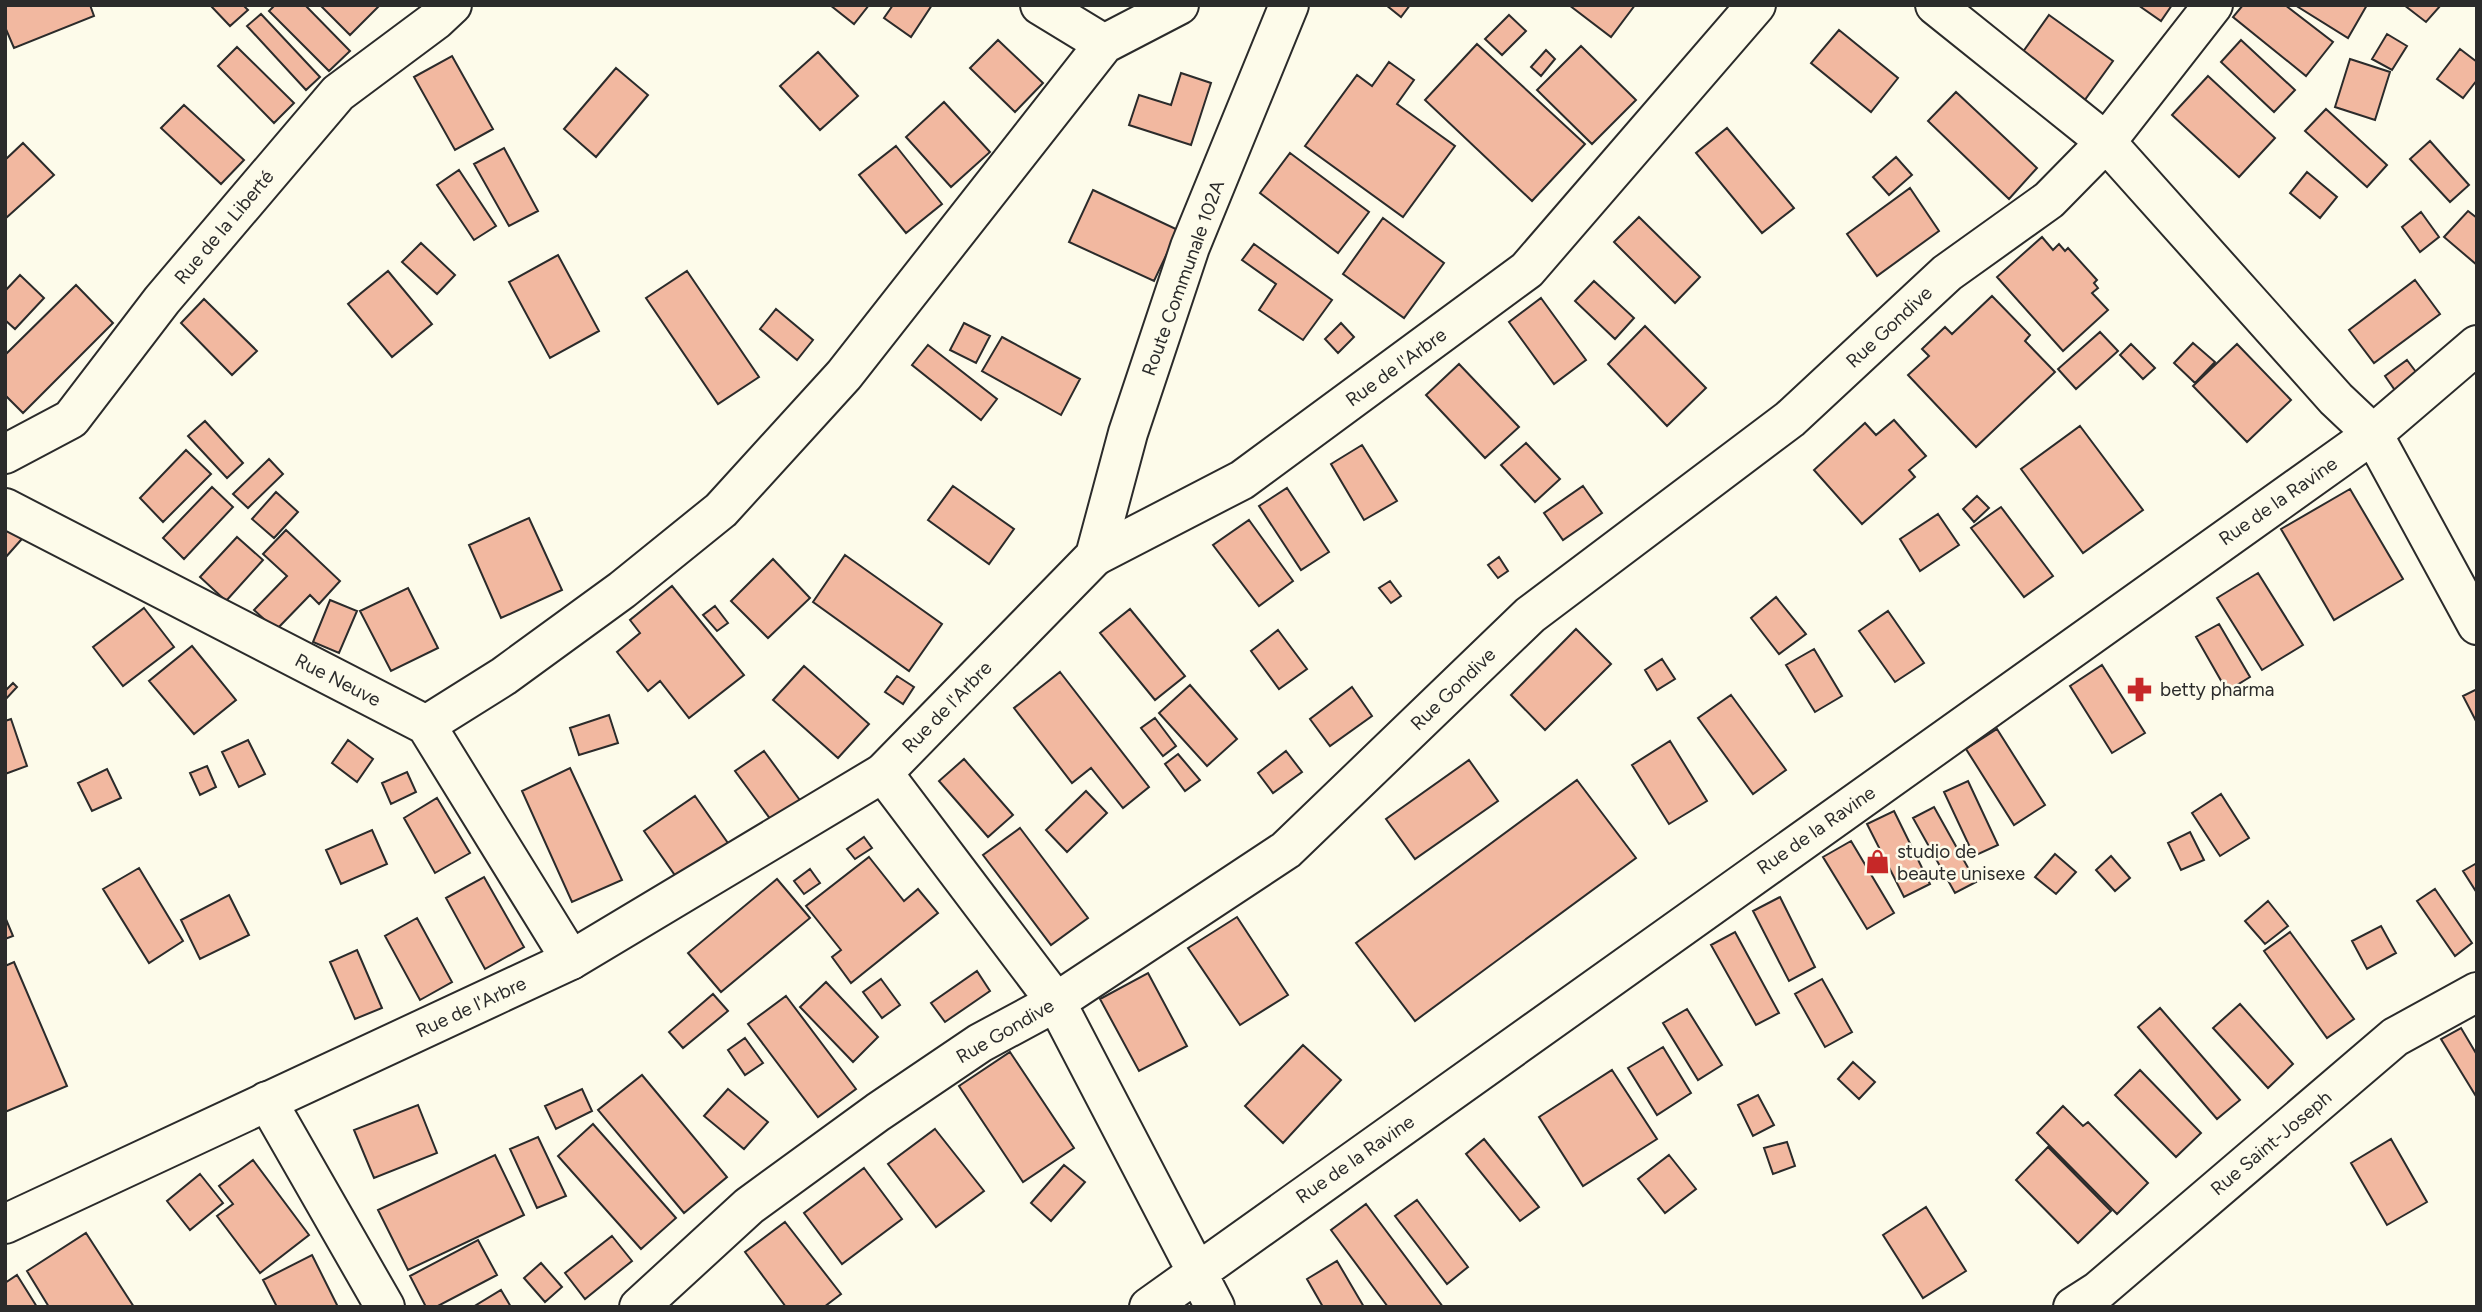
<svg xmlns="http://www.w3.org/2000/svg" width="2482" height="1312" viewBox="0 0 2482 1312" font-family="Figtree,sans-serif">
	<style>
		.building { fill: #f2b8a0; stroke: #2b2b2b; stroke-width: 2 }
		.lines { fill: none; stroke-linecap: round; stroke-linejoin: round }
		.minor-casing { stroke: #2b2b2b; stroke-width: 42 }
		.tertiary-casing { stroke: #2b2b2b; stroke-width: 42 }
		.minor { stroke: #fdfbea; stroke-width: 38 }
		.tertiary { stroke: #fdfbea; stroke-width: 38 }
		.labels { text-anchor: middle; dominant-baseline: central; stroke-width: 5; stroke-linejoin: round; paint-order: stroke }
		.street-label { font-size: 19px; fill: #2b2b2b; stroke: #fdfbea }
		.poi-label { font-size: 19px; fill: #2b2b2b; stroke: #fdfbea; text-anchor: start }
	</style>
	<rect width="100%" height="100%" fill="#fdfbea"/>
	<path class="building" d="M5,5H90L94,16L14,48L5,27Z
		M210,5H243L248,10L230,26Z
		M275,5H305L350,51L329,71L269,11Z
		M320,5H380L350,35Z
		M830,5H869L854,24Z
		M893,5H932L911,37L884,18Z
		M1386,5H1410L1401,17Z
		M1569,5H1635L1611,37Z
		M2138,5H2172L2161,21Z
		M2243,5H2285L2333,42L2306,76L2233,17Z
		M2295,5H2367L2348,38Z
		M2404,5H2441L2426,22Z
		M261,14L320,77L306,90L247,26Z
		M1509,15L1526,31L1502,55L1485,39Z
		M2049,15L2113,61L2084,101L2020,56Z
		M1839,30L1898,78L1871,112L1811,63Z
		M2387,34L2407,46L2392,70L2372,59Z
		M998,40L1043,83L1015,112L970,68Z
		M2241,40L2295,90L2274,112L2221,62Z
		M1477,44L1585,144L1532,201L1425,100Z
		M1581,46L1636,100L1592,144L1537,90Z
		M237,47L294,103L274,123L218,66Z
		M2460,49L2477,62V80L2463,98L2437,79Z
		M1546,50L1555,59L1541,76L1531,67Z
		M818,52L858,96L820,130L780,86Z
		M452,56L493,129L455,150L414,77Z
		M2350,59L2390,72L2375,120L2335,107Z
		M1389,62L1414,80L1397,104L1455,146L1403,217L1305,146L1357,75L1372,86Z
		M616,68L648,95L596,157L564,129Z
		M1181,73L1211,83L1191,145L1129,125L1139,95L1171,105Z
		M2208,76L2275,138L2239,177L2172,115Z
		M1956,92L2037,168L2009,199L1928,121Z
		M944,102L990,152L951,187L906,137Z
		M184,105L244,160L221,184L161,128Z
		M2326,109L2387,165L2367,187L2305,131Z
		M1727,128L1794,208L1762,233L1696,153Z
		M2430,141L2469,185L2450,202L2410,159Z
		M23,143L54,175L6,218L5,160Z
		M896,146L942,204L906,233L859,175Z
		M504,148L538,211L509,226L474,164Z
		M1290,153L1369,212L1338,253L1260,193Z
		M1896,157L1912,175L1889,195L1873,177Z
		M459,170L496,226L474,240L437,185Z
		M2307,172L2337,197L2320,218L2290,193Z
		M1910,188L1939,231L1877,276L1847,234Z
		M1093,190L1178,230L1154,281L1069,242Z
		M2468,211L2477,218V265L2444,237Z
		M2421,212L2439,237L2420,252L2402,227Z
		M1639,217L1700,277L1675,303L1614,242Z
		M1383,218L1444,263L1404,318L1343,274Z
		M2042,237L2053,250L2059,244L2065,251L2068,248L2097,280L2094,283L2098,288L2092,293L2108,310L2063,351L1997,277Z
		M421,243L455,275L437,294L402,262Z
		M1254,244L1332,300L1303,340L1259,310L1276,284L1242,260Z
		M558,255L599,331L550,358L509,282Z
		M388,271L432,324L392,357L348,304Z
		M687,271L759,377L718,404L646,298Z
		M20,275L44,298L15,329L5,320V291Z
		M2415,280L2440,314L2374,363L2349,330Z
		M1594,281L1634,318L1615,339L1575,301Z
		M76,285L113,323L23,413L5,395V355Z
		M1992,296L2030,335L2025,341L2055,372L1976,447L1908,375L1929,356L1922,349L1945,327L1952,334Z
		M1541,298L1586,360L1554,384L1509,322Z
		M204,299L257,351L232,375L181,323Z
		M776,309L813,340L797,360L760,329Z
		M964,323L990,336L976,363L950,350Z
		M1341,323L1354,337L1338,353L1325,339Z
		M1645,326L1706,388L1667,426L1608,364Z
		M2100,332L2118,351L2076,389L2058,369Z
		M1002,337L1080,379L1061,415L982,371Z
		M2193,343L2215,362L2195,383L2174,363Z
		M2131,344L2155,368L2143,379L2120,355Z
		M2237,344L2291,400L2247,442L2193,386Z
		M928,345L997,399L981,420L912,365Z
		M2407,360L2422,380L2399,396L2385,376Z
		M1459,364L1519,427L1485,458L1426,395Z
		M1894,420L1926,456L1909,470L1915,477L1862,524L1814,470L1865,423L1876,435Z
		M205,421L243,463L227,478L188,436Z
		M2080,426L2143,510L2083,553L2021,469Z
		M1526,443L1560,479L1535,502L1501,465Z
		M1362,445L1397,501L1364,520L1331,464Z
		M186,450L211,474L163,522L140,498Z
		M269,459L283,474L248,508L233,494Z
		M953,486L1014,529L989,564L928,520Z
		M1583,486L1602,513L1563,540L1544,513Z
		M212,487L233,507L184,559L163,538Z
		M1287,488L1329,552L1301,570L1259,506Z
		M2350,489L2403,579L2334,620L2281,529Z
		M276,492L298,512L274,538L252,519Z
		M5,495L36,523L5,558Z
		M1977,496L1989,508L1974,522L1963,509Z
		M2001,507L2053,576L2024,597L1971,528Z
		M1938,514L1959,545L1920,571L1900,539Z
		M529,518L562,590L501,618L469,545Z
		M1249,520L1293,581L1259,606L1213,545Z
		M286,530L340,581L319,604L310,595L276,630L254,610L287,576L263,554Z
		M237,537L263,560L226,601L200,577Z
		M845,555L942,624L909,671L813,602Z
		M1499,557L1508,571L1498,578L1488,565Z
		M773,559L810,598L768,638L731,601Z
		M2258,573L2303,645L2262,670L2217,598Z
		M1390,581L1401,596L1391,603L1379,588Z
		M672,586L744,675L689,718L660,681L648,691L617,652L640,633L630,620Z
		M408,588L438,648L391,671L360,611Z
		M1776,597L1806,634L1779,654L1751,618Z
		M330,600L357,611L339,653L313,642Z
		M715,606L728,623L717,631L703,615Z
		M144,608L174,647L123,686L93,647Z
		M1130,609L1185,676L1155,700L1100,633Z
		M1888,611L1924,663L1895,682L1859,631Z
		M2219,624L2250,677L2227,691L2196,637Z
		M1576,629L1611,664L1545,730L1511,695Z
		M1278,630L1307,669L1279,689L1251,651Z
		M192,646L236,700L194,734L149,681Z
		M1814,649L1842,696L1815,712L1786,665Z
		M1662,659L1675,679L1657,690L1645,670Z
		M2102,665L2145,733L2112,753L2070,686Z
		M804,666L869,724L838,758L773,700Z
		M1060,672L1149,787L1123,808L1091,768L1072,783L1014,708Z
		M897,676L914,687L903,704L885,692Z
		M13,683L17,687L5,700V691Z
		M1190,685L1237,739L1207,766L1159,713Z
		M1352,687L1372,716L1330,746L1310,719Z
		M2477,689V723L2463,696Z
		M1731,695L1786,770L1753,794L1698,718Z
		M609,715L618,743L579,755L570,728Z
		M1155,718L1176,746L1163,756L1141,728Z
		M11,719L27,766L5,774V721Z
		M1997,729L2045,805L2014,825L1966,749Z
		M248,740L265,774L239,787L222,752Z
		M348,740L373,759L357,782L332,763Z
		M1670,741L1707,801L1669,824L1632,765Z
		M764,751L802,803L774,824L735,771Z
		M1286,751L1302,772L1273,793L1258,773Z
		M1178,754L1200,780L1185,791L1165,764Z
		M964,759L1013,815L988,837L939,781Z
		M1469,760L1498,801L1415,859L1386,819Z
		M207,766L216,787L200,795L190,773Z
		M570,768L622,880L572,902L522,791Z
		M107,769L121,798L92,811L78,783Z
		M407,772L416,792L391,804L382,783Z
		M1577,780L1636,858L1415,1021L1356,943Z
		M1968,781L1998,845L1974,856L1944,792Z
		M1086,791L1107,813L1067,852L1046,830Z
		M2221,794L2249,838L2220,856L2192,813Z
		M695,796L730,846L679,881L644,831Z
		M437,798L470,853L435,873L404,818Z
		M1934,807L1976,882L1955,893L1913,818Z
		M1894,811L1930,884L1904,897L1867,824Z
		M1020,828L1088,918L1051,945L983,855Z
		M372,830L387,864L341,884L326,850Z
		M2190,832L2204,860L2181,870L2168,843Z
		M864,837L872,848L855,859L847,849Z
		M1851,841L1894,913L1867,929L1823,857Z
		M2055,854L2076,872L2056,894L2035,877Z
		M2111,856L2130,878L2115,891L2096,870Z
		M869,857L904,901L918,889L938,913L851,983L832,957L841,950L806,906Z
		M2477,863V893L2463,871Z
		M139,868L183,941L149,963L103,889Z
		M810,869L820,883L804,894L794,881Z
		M484,877L524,947L485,969L446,898Z
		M777,879L810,918L721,992L688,953Z
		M2435,889L2472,943L2455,956L2417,901Z
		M229,895L249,935L200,959L181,920Z
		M1780,897L1815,967L1789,981L1753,911Z
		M2268,901L2288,926L2265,944L2245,921Z
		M5,917L13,936L5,939Z
		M1237,917L1288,995L1240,1025L1188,948Z
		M417,918L452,982L420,1000L385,936Z
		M2381,926L2396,953L2367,969L2352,941Z
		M1735,932L1779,1013L1756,1025L1711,945Z
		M2290,932L2354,1019L2327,1038L2264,951Z
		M357,950L382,1008L355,1019L330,962Z
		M14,962L67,1086L5,1112V966Z
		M977,971L990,991L945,1022L931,1003Z
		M1148,973L1187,1046L1139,1071L1100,999Z
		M881,979L900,1005L882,1018L863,992Z
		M1822,979L1852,1032L1825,1047L1795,994Z
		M826,982L878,1037L853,1062L800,1007Z
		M713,994L728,1011L683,1048L669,1032Z
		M786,996L856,1089L818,1117L748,1024Z
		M2240,1004L2293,1064L2268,1088L2213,1028Z
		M2160,1008L2240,1100L2217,1119L2138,1027Z
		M1687,1009L1722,1065L1698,1080L1663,1023Z
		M2461,1028L2477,1055V1098L2441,1039Z
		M745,1038L763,1063L745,1075L728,1050Z
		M1303,1045L1341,1080L1283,1143L1245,1106Z
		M1663,1047L1691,1093L1657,1115L1628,1068Z
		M1010,1052L1074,1148L1023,1182L959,1086Z
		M1853,1062L1875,1082L1859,1099L1838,1079Z
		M1612,1070L1657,1139L1583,1186L1539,1117Z
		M2140,1070L2201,1133L2176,1157L2115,1095Z
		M642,1075L727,1177L684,1213L598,1110Z
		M582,1089L592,1111L556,1129L545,1106Z
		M728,1089L768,1122L744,1149L704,1116Z
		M1758,1095L1774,1125L1753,1136L1738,1105Z
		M418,1105L437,1153L374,1178L354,1130Z
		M2063,1106L2083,1126L2088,1122L2148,1183L2117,1214L2037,1133Z
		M593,1124L676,1218L641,1249L558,1156Z
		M935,1129L984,1191L936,1227L888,1164Z
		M538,1137L566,1196L537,1208L510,1149Z
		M1484,1139L1539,1207L1520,1221L1466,1154Z
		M2391,1139L2427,1202L2387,1225L2351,1163Z
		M1787,1142L1795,1166L1773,1174L1764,1148Z
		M2048,1147L2111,1211L2078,1243L2016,1180Z
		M495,1155L524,1215L408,1270L378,1210Z
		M1669,1155L1696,1189L1665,1213L1638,1179Z
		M253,1160L309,1235L260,1273L217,1216L233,1204L219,1186Z
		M1064,1165L1085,1182L1051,1221L1031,1203Z
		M864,1168L902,1219L842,1264L804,1213Z
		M200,1174L223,1203L190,1230L167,1201Z
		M1417,1200L1468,1267L1447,1284L1395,1216Z
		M1366,1204L1443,1307H1388L1331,1230Z
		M1926,1207L1966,1271L1923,1298L1883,1235Z
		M785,1222L841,1294L824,1307H786L745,1252Z
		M86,1233L134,1307H49L27,1271Z
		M612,1236L632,1261L585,1299L565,1273Z
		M478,1240L497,1275L436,1307H426L410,1276Z
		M312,1255L338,1307H277L263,1280Z
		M1337,1261L1364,1307H1323L1307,1279Z
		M541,1263L562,1287L545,1302L524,1278Z
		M17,1275L37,1307H5V1283Z
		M501,1290L511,1307H473Z"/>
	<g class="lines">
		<defs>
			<path id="minor" d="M1040,5L1104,44
				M1935,5L2106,142L2336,399L2373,434L2477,625
				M5,454L71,419L162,300L338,93L436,20L452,5
				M5,508L426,725L571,960
				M1095,556L1242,480L1527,270L1756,5
				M426,725L504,676L622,590L721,510L844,375L1104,44L1179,5
				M883,773L1056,1002L1215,1307
				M267,1101L385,1307
				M639,1307L749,1206L878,1112L980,1043L1056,1002L1286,850L1530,615L1790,419L1947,273L2049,200L2106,142L2213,5
				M1149,1307L2373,434L2477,345"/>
			<path id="tertiary" d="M5,1224L571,960L883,773L1095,556L1128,433L1190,247L1289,5
				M2073,1307L2098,1291L2395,1037L2477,992"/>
		</defs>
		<use href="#minor" class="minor-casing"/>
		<use href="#tertiary" class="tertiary-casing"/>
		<use href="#minor" class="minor"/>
		<use href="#tertiary" class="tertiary"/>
	</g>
	<defs>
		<symbol id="pharmacy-bare" viewBox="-9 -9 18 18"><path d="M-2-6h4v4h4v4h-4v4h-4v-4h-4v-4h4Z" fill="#c62828" stroke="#fdfbea" stroke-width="2.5" paint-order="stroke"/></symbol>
		<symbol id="shop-bare" viewBox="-9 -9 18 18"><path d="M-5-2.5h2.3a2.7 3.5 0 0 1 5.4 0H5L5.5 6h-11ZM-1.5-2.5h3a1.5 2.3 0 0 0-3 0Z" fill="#c62828" stroke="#fdfbea" stroke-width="2.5" paint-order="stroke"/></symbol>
	</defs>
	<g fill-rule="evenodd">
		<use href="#pharmacy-bare" x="2122" y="672" width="35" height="35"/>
		<use href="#shop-bare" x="1860" y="844" width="35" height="35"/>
	</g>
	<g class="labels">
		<g class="street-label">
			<text transform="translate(224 227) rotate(-50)">Rue de la Liberté</text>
			<text transform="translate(1183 278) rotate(-70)">Route Communale 102A</text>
			<text transform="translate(1889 327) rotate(-43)">Rue Gondive</text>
			<text transform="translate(1396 367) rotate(-36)">Rue de l'Arbre</text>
			<text transform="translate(2278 501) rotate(-35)">Rue de la Ravine</text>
			<text transform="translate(338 680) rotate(27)">Rue Neuve</text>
			<text transform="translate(1453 689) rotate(-44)">Rue Gondive</text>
			<text transform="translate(947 707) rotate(-46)">Rue de l'Arbre</text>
			<text transform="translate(1816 830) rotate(-35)">Rue de la Ravine</text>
			<text transform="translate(471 1007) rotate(-25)">Rue de l'Arbre</text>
			<text transform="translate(1005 1031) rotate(-30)">Rue Gondive</text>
			<text transform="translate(2271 1143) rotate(-40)">Rue Saint-Joseph</text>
			<text transform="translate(1355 1159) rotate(-35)">Rue de la Ravine</text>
		</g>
		<g class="poi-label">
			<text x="2160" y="689">betty pharma</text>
			<text x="1897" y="851">studio de<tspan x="1897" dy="22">beaute unisexe</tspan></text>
		</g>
	</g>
	<rect width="2482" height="1312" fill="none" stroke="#2b2b2b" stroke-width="14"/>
</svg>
